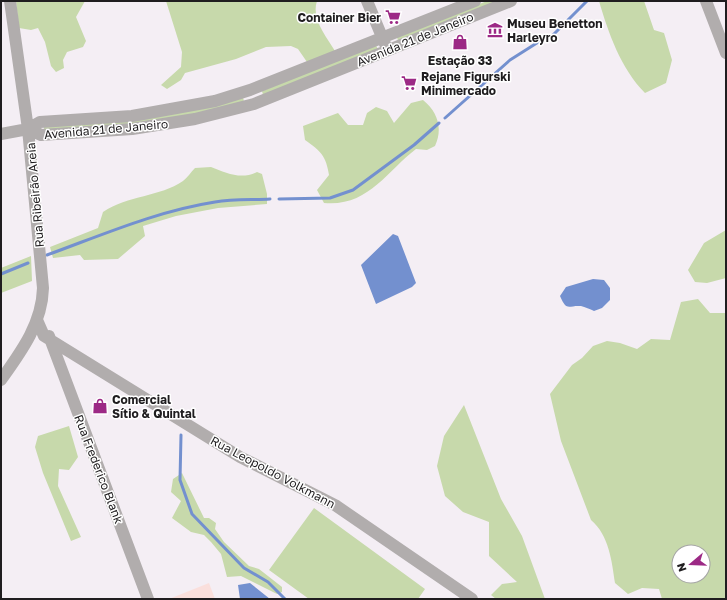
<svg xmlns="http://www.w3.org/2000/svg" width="727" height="600" viewBox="0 0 727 600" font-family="'Golos Text',sans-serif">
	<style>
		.medical { fill: #fadfdc }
		.green { fill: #c7d9ab; fill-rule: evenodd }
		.water { fill: #7390cf }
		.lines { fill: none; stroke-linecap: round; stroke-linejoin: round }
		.stream { stroke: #7390cf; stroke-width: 3 }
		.minor { stroke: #b1adad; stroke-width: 12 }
		.labels { text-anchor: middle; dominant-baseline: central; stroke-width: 3; stroke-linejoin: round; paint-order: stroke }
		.poi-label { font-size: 12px; font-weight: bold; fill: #1f1d1f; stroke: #fff; text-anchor: start }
		.street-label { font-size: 12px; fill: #1f1d1f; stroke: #fff }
	</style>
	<rect width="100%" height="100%" fill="#f4eef4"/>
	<path class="medical" d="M209,583L215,599H169Z"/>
	<path class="green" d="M16,1H85L76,17L86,41L83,47L67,52L63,60L64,68L56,72L51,66L45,42L38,28L31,30L19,28Z
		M166,1H317C311,19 326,36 335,51L307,62L298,49L291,46L266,47L236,59L185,73L181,80L167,89L161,85L181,67L182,52Z
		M487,1H500L398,41L397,37Z
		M599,1H644L654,30L664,33L672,60L666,83L645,93C621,69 608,32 599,1Z
		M376,45L378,50L263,95L262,91Z
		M243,97L244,102L218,110L134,125L44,130V126C112,122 178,117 243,97Z
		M423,100C438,112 443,129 435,146L427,150L416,149C386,172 368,207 324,203L317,190L329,175C326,156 321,151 305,140L303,126L338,113L348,125H363L367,113L376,107L387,111L394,123L411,103Z
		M211,167C226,173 241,180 257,172L262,174L267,194V204L218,208L176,216L143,226L145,236L118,259L84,260L80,255L53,258L50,247L98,228L103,212C128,195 160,197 183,181C187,178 191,172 195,168Z
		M726,230V278L707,283L695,282L688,270L704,243Z
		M31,256L32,281L1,293V268Z
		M698,299L710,313H726V599H662L659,589L642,588L628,594L615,583C612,562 609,535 591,520L561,441L550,394L572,365L582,358L593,346L607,341L620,343L637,349L651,339L670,340L681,302ZM679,552H703V576H679Z
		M464,405L501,499L522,536L545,599H496L491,595L502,584L517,582L489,556V522L463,512L445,496L437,466L444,436Z
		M69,426L78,457L69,470L59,469L58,486L81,537L71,541L43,473L35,447L38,436Z
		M182,473L204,518H209L216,523L215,529L224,542L249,566L259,569L282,587V592L277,594L241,576L227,577L221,554L211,542L204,535L191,532L172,518L181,501L171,492L173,479Z
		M314,508L425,589L418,599H309L269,570Z"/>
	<path class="water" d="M393,234L398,236L416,283L412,287L376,304L361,265Z
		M593,279L604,280L610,288V300L602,308L594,311C590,309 585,307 581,306C568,305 567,312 560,296L566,287Z
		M250,583L270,599H240L238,585Z"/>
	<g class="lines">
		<path class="stream" d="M445,118L510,60L540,41L550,38L587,1
			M279,199L330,198L353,190L414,145L439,123
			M47,255C102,235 157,211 215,202C233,199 252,200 270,199
			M1,274L28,263
			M181,435L180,480L192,514L244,568L268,582L285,599"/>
		<path class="minor" d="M367,1L385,44
			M706,1L726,53
			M28,129L41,135L132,129L195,119L254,104L511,1
			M1,134L28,129L40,122L132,116L215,101L250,90L475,1
			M37,320L44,336L240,457L335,505L472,599
			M49,336L148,599
			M1,380C21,352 42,324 43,288L28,129L10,1"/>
	</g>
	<defs>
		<symbol id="supermarket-bare" viewBox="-9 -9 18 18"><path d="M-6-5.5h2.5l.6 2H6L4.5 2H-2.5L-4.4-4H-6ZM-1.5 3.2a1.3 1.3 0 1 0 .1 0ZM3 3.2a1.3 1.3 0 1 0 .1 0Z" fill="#9c2985" stroke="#fff" stroke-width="2.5" paint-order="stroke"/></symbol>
		<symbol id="museum-bare" viewBox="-9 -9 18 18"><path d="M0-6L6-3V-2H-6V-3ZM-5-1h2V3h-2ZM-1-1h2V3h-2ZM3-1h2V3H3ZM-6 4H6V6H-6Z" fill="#9c2985" stroke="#fff" stroke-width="2.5" paint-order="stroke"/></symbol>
		<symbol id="shop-bare" viewBox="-9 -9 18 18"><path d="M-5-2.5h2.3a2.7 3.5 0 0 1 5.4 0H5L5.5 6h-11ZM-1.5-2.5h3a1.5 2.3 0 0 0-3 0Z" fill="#9c2985" stroke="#fff" stroke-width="2.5" paint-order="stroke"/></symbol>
	</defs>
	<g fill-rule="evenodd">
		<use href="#supermarket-bare" x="382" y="6" width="22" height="22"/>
		<use href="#museum-bare" x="484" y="19" width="22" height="22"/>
		<use href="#shop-bare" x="449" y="31" width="22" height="22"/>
		<use href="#supermarket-bare" x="398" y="72" width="22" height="22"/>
		<use href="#shop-bare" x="89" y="395" width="22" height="22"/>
	</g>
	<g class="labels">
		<g class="poi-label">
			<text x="381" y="17" text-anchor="end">Container Bier</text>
			<text x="507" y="23">Museu Benetton<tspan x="507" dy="14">Harleyro</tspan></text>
			<text x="460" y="60" text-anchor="middle">Estação 33</text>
			<text x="421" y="76">Rejane Figurski<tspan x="421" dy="14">Minimercado</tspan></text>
			<text x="112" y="399">Comercial<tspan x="112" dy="14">Sítio &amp; Quintal</tspan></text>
		</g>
		<g class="street-label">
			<text transform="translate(415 39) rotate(-22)">Avenida 21 de Janeiro</text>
			<text transform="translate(106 129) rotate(-5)">Avenida 21 de Janeiro</text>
			<text transform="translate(35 195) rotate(-95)">Rua Ribeirão Areia</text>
			<text transform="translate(99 469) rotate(69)">Rua Frederico Blank</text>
			<text transform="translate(273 472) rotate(28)">Rua Leopoldo Volkmann</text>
		</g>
	</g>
	<rect width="727" height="600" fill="none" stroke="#1f1d1f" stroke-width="4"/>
	<g transform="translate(691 564) rotate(251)"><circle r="19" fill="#ffffff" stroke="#a5a5a5"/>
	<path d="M0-3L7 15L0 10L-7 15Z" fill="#9c2985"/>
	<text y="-6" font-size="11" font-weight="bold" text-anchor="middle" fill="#1f1d1f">N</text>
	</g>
</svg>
